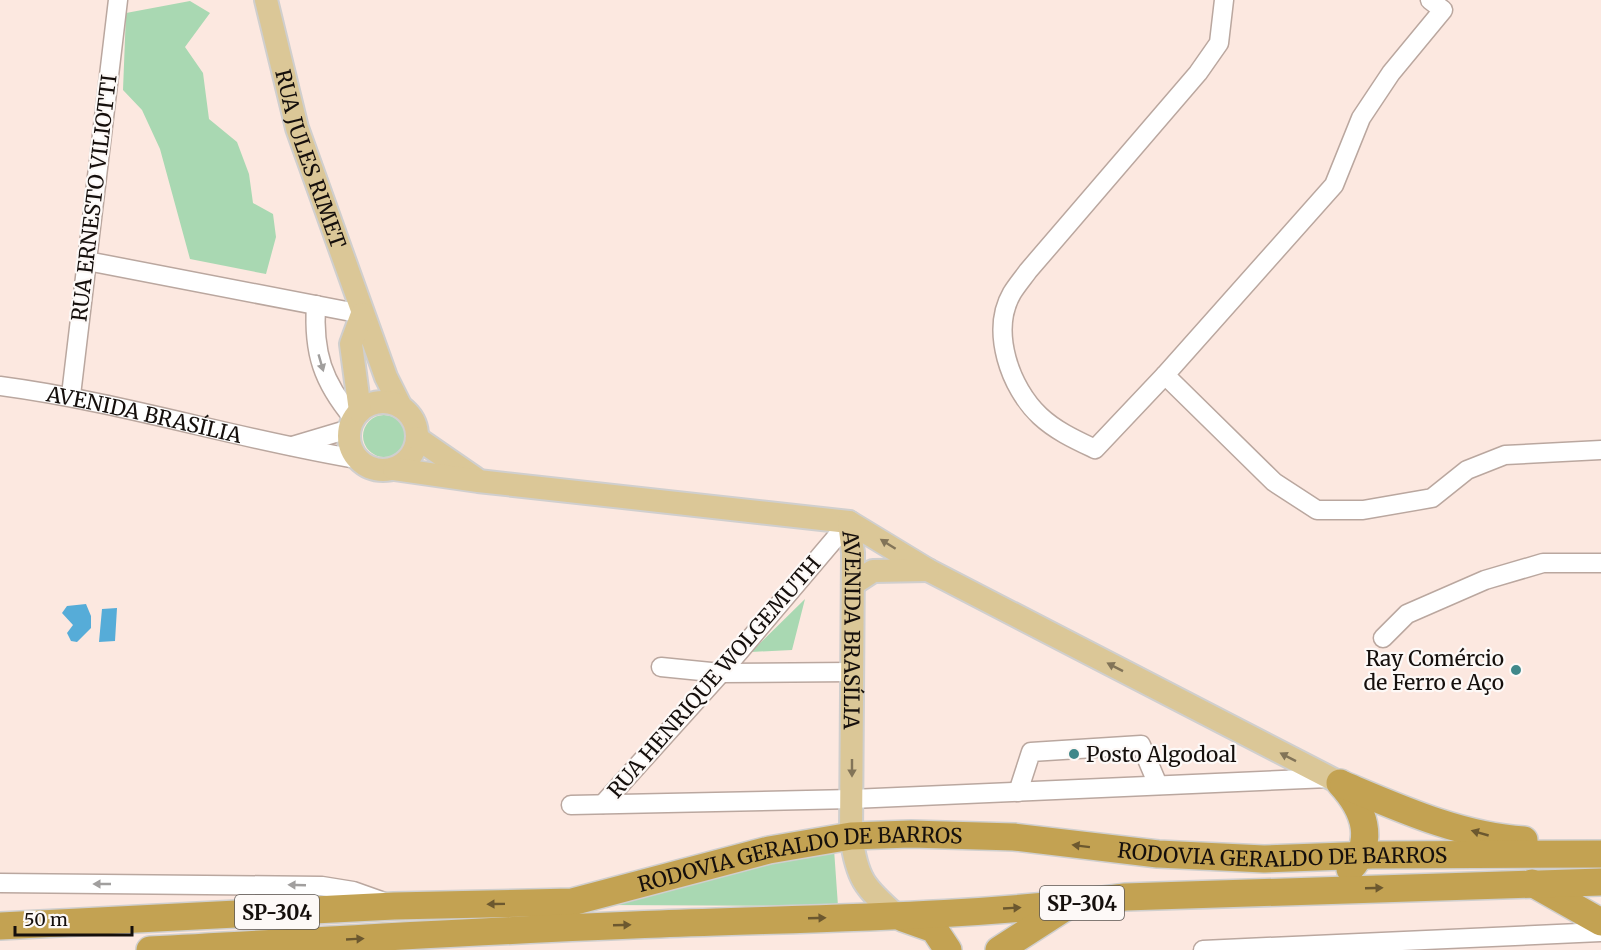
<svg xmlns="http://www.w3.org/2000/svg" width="1601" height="950" viewBox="0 0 1601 950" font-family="Merriweather,serif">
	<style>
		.green { fill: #a9d8b2 }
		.water { fill: #56acd8 }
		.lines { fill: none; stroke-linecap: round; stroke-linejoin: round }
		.minor-casing { stroke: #baa79f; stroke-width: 21 }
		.major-casing { stroke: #d0cfce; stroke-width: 26 }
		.highway-casing { stroke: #d0cfce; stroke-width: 30 }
		.minor { stroke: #fff; stroke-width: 18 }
		.major { stroke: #dbc797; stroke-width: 22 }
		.highway { stroke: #c3a252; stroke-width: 27 }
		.oneway { fill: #a19f9e }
		.oneway2 { fill: #827458 }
		.oneway3 { fill: #6c582f }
		.poi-dot { fill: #40888a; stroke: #fdf9f7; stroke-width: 2 }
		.labels { text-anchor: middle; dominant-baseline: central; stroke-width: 4.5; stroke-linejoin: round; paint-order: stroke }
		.shield { fill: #fdf9f7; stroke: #5b5552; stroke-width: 1.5 }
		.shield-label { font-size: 20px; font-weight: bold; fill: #150f0c }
		.street-label { font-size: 21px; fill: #150f0c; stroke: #fdf9f7 }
		.poi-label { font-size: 21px; fill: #150f0c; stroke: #fdf9f7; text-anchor: end }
	</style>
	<rect width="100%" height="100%" fill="#fce8e0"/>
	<path class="green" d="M190,1L210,13L185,47L203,73L209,119L237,142L249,174L253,203L273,214L276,237L266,274L190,259L160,149L142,110L123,90L126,13Z
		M363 436a21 21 0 1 1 42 0a21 21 0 1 1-42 0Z
		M805,599L792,650L751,652Z
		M834,849L838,906L604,905Z"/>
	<path class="water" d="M86,604L91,616V628L77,642L71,641L67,633L73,625L62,613L67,606Z
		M117,608L115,641L99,642L102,609Z"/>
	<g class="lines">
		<defs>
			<g id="minor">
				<path d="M1430,0L1443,10L1391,73L1361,118L1334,185L1165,375L1274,482L1317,510H1363L1432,498L1467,470L1505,455L1601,450"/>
				<path d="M87,261L362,314"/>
				<path d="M316,305C313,353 323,382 353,418"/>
				<path d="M1165,375L1095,449C1076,440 1056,431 1040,416C1010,388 990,331 1012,293C1017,285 1023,278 1028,271L1198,73L1219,43L1224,0"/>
				<path id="s1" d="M0,386C121,402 237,439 357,459"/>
				<path d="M71,395L118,0"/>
				<path d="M292,446L349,429"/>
				<path d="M1383,638L1407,614L1485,580L1543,563H1601"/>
				<path d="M661,667L721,673L853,672"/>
				<path d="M1018,792L1031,752L1141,745L1158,785"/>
				<path d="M603,804L721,673L849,522"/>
				<path d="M571,805L852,799L1329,778"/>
				<path d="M0,883L322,886L353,891L384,902"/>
				<path d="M1203,950L1601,932"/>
			</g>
			<g id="major">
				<path id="s2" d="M266,0L297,128L386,377L401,407"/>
				<circle cx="383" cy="436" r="34"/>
				<path d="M360,411L351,344L362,314"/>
				<path d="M417,438L475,478"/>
				<path d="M394,469L478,481L849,522L928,570L1340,783"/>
				<path id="s3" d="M849,522L853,553L851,836C857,879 864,887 896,915"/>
				<path d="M853,584L873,571L928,570"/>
			</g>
			<g id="highway">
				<path d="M1340,783C1363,808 1377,840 1350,869"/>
				<path d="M1344,785C1401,809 1461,836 1524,840"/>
				<path d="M1532,883L1601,922"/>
				<path d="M903,918L934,929L948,950"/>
				<path id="s4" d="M0,926L394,906L572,902L769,850L851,836L911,834L1014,837L1158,854L1264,859L1372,855L1601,854"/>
				<path d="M150,950C320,941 490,930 660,924C815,918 971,918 1125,897L1601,882"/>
				<path d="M999,950L1066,907"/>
			</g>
		</defs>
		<use href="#minor" class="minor-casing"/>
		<use href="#major" class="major-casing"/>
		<use href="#highway" class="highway-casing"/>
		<use href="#minor" class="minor"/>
		<use href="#major" class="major"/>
		<use href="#highway" class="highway"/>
	</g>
	<defs><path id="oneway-solid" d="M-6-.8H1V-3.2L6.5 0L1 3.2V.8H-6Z" transform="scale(1.5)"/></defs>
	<g class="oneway">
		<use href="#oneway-solid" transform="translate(321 363) rotate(74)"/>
		<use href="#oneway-solid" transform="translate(102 884) rotate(180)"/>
		<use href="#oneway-solid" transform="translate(297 885) rotate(-178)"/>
	</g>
	<g class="oneway2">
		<use href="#oneway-solid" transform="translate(888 544) rotate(-148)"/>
		<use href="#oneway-solid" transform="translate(1115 667) rotate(-153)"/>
		<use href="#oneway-solid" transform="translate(1288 757) rotate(-153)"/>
		<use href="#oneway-solid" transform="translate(852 768) rotate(90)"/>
	</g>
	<g class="oneway3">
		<use href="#oneway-solid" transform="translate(1480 833) rotate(-164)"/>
		<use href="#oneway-solid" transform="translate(1081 846) rotate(-173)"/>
		<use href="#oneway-solid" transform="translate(1374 888) rotate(-2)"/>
		<use href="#oneway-solid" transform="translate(496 904) rotate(179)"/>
		<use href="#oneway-solid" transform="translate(1012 908) rotate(-3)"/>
		<use href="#oneway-solid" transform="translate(817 918) rotate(-2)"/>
		<use href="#oneway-solid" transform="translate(622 925) rotate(-2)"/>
		<use href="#oneway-solid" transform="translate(355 939) rotate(-3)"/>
	</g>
	<g class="poi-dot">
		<circle cx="1516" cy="670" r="6"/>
		<circle cx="1074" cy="754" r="6"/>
	</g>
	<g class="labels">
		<g class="shield">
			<rect x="1040" y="886" width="84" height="34" rx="4.5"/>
			<rect x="235" y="895" width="84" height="34" rx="4.5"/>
		</g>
		<g class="shield-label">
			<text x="1082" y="903">SP-304</text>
			<text x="277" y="912">SP-304</text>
		</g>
		<g class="street-label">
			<text stroke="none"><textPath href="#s2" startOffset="165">RUA JULES RIMET</textPath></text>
			<text transform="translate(94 198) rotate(-83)">RUA ERNESTO VILIOTTI</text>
			<text stroke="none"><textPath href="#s1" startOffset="147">AVENIDA BRASÍLIA</textPath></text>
			<text stroke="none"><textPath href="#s3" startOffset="108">AVENIDA BRASÍLIA</textPath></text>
			<text transform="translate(714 677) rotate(-49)">RUA HENRIQUE WOLGEMUTH</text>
			<text stroke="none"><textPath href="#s4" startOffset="1292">RODOVIA GERALDO DE BARROS</textPath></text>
			<text stroke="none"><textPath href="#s4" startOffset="806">RODOVIA GERALDO DE BARROS</textPath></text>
		</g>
		<g class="poi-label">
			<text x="1504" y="658">Ray Comércio<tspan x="1504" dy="24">de Ferro e Aço</tspan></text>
			<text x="1086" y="754" text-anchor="start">Posto Algodoal</text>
		</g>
	</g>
	<path d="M15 926v9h117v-9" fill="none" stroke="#150f0c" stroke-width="3"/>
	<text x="24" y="926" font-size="18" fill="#150f0c" stroke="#fdf9f7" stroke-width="4.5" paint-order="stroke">50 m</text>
</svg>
